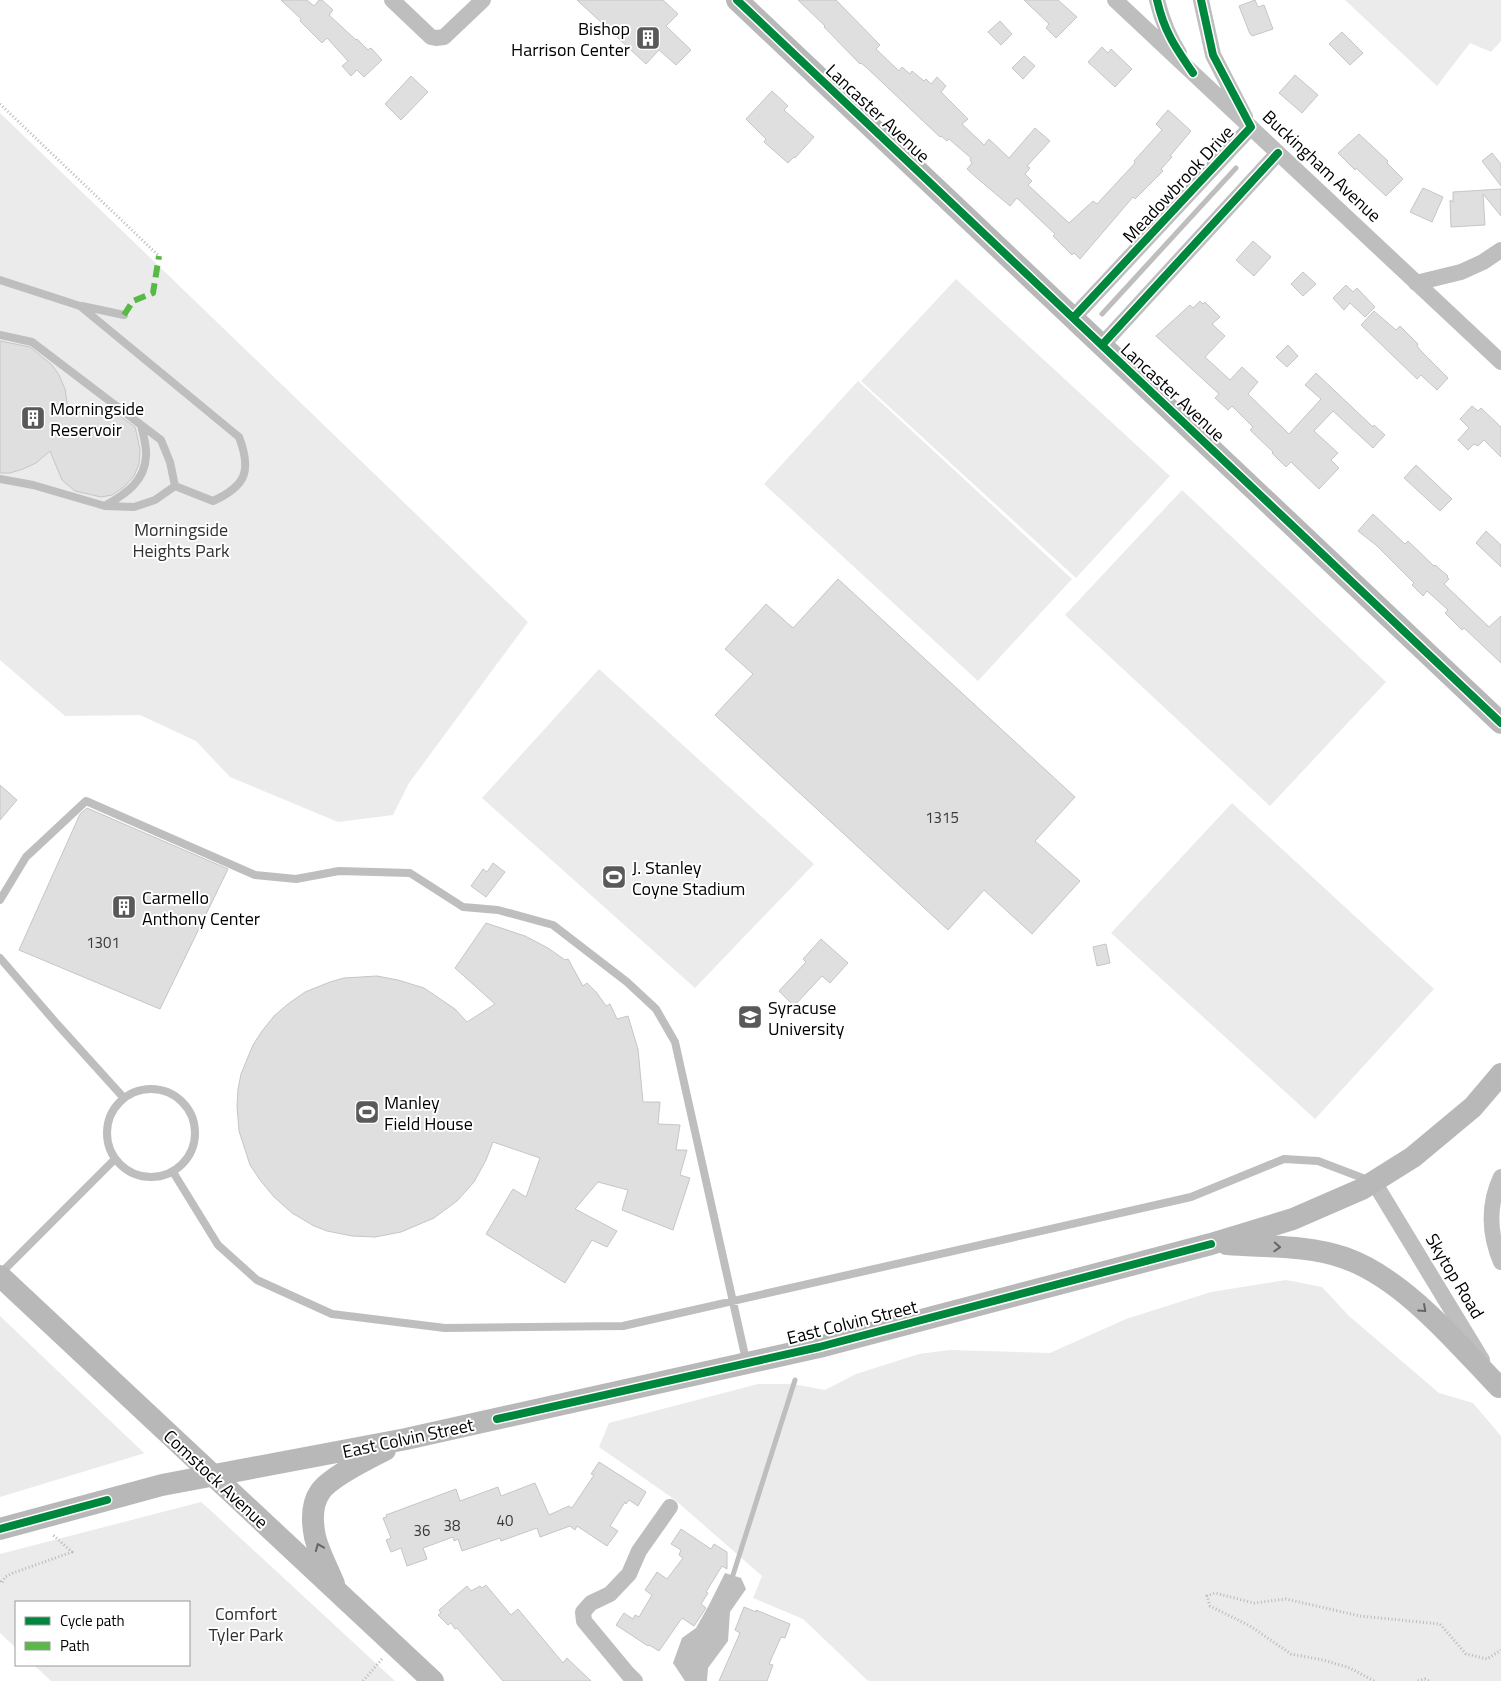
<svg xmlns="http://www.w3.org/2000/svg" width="1501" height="1681" viewBox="0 0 1501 1681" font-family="'Titillium Web',sans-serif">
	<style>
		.green { fill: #ebebeb }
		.water { fill: #bebebe }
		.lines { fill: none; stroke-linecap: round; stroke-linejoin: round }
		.stream { stroke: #bebebe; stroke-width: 5 }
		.building { fill: #dfdfdf; stroke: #c6c6c6 }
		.path { stroke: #b9b9b9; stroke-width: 3; stroke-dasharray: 1 2.5; stroke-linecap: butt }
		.lane { stroke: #bebebe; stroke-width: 8 }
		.street { stroke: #bebebe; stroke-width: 16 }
		.secondary { stroke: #b8b8b8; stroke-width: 22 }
		.quiet { stroke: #58b947; stroke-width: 6; stroke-dasharray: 12 6; stroke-linecap: butt }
		.cycleway-casing { stroke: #fff; stroke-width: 11 }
		.cycleway { stroke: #00873e; stroke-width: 8 }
		.oneway { stroke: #656565 }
		.labels { text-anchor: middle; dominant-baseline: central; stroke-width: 4; stroke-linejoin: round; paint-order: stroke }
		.number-label { font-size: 15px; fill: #383838 }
		.poi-label { font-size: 18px; fill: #000; stroke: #fff; text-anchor: start }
		.street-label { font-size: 18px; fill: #000; stroke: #fff }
		.park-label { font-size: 18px; fill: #323232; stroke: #fff }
	</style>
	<rect width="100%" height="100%" fill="#fff"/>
	<path class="green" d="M1345,0H1501V41L1491,52L1470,43L1437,86Z
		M0,113L528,622L409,783L393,815L338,822L230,777L196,741L140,715L65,716L0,660Z
		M956,279L1170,476L1076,578L861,381Z
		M858,381L1072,579L978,681L764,484Z
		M1182,490L1386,682L1270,806L1065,615Z
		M599,669L814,864L695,988L482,798Z
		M1232,803L1434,989L1315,1119L1111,933Z
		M1286,1280L1322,1287L1349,1316L1439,1393L1473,1403L1501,1436V1681H868L803,1619L753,1598L762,1576L674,1499L599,1447L609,1423L758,1384H793L825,1390L856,1374L919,1354L950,1350L1050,1353L1126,1319L1211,1292Z
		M0,1316L144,1453H145L0,1497Z
		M201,1502L208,1508L395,1681H51L34,1665H189V1602H16V1648L0,1633V1554Z"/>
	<path class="water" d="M725,1573L741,1578L746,1589L730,1612L728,1641L708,1668L707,1681H685L673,1663L682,1638L696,1628L709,1605Z"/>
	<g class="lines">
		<path class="stream" d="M1102,314L1236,168
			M733,1575L795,1380"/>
	</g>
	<path class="building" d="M281,0H307L314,6L319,0H322L333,10L329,15L356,40L357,39L368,50L370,48L372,49L382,60L364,77L357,70L351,76L342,66L348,61L327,38L322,43L300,21L301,19Z
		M577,0H663L678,14L666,26L691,50L676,65L659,50L646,64Z
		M798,0H836L880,45L876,49L899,71L902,67L910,74L912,71L924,81L926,79L931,84L937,77L946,86L941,92L968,119L962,124L984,145L989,139L1009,158L1035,128L1050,141L1027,166L1030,168L1025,174L1032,181L1028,185L1069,223L1093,201L1097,204L1135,163L1134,161L1162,130L1156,124L1168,110L1191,131L1170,156L1172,157L1161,169L1163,171L1135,199L1133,197L1080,259L1074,253L1072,255L1053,236L1055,234L1017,198L1010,206L978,179L967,169L972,163L970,160L971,158L949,139L947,141L941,136L940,137L867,68L861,63L860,64L824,27L825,26Z
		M1024,0H1058L1077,17L1056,38L1046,28L1049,24Z
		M1255,0L1258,7L1264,5L1273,29L1252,36L1251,34H1250L1239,6Z
		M1000,21L1012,34L1001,45L988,32Z
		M1342,32L1363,53L1350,65L1329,44Z
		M1102,47L1108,53L1111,49L1132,69L1115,87L1088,62Z
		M1024,56L1035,66L1023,79L1012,68Z
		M1295,75L1318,95L1302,113L1279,93Z
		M411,76L428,92L401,120L385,104Z
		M772,91L788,106L784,110L814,137L795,158L794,157L788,163L764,142L766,139L746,119Z
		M1359,134L1388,161L1387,163L1403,179L1386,196L1356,168L1355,170L1338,153Z
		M1492,153L1501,164V186L1482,161Z
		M1423,188L1443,197L1432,222L1410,212Z
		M1501,189V216L1483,194L1485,225L1451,227L1450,200L1453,202V192Z
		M1253,241L1271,257L1254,276L1236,260Z
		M1303,272L1316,284L1303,296L1291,284Z
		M1346,285L1353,292L1357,288L1375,307L1365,317L1350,303L1344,310L1333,298Z
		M1200,301L1203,304L1205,302L1220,317L1212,324L1225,336L1205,357L1230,380L1242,367L1258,382L1248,394L1289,434L1321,399L1305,385L1316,373L1373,427L1374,425L1385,435L1373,448L1333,411L1314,431L1338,453L1331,460L1339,468L1319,489L1291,462L1286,467L1272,453L1273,452L1250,430L1253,427L1232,406L1228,410L1215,398L1219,394L1156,336L1190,305L1193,308Z
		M1374,311L1396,330L1400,326L1418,344L1417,346L1422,352L1448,378L1437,390L1421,375L1417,379L1361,325Z
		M0,341L30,347L52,365L59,375L65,389L69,416L87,410L105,409L113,411L135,427L140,449L139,464L134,476L124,487L112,495L101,497L75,491L62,480L50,451L36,463L23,469L10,473H0Z
		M1288,345L1298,356L1287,367L1276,357Z
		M1472,406L1478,411L1481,408L1501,427V457L1484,440L1478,446L1474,444L1468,450L1458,440L1469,428L1460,419Z
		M1416,465L1452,499L1440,511L1404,478Z
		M1373,514L1405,544L1408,541L1434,566L1435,565L1448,576L1447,577L1449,579L1444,584L1489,627L1501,616V663L1464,628L1462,630L1445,613L1448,610L1427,591L1423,596L1412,585L1414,583L1376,545L1358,531Z
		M1486,531L1501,545V567L1476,543Z
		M838,579L1075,797L1035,841L1080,881L1032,934L984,890L948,930L715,715L753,674L725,649L766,604L793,628Z
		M0,785L17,800L0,820Z
		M87,808L228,869L160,1009L19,950L80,814Z
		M493,863L505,872L486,897L471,886L483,869L487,872Z
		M486,923L525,936L548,948L565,960L568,959L583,986L587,983L597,993L606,1006L610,1004L617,1019L628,1016L638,1049L643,1102H660L658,1124L680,1125L676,1150H687L680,1175L690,1178L673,1230L622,1210L628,1190L598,1182L575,1209L617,1231L607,1247L592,1240L565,1283L486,1234L513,1189L526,1197L540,1158L493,1142L486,1160L474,1182L457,1201L434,1218L401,1232L375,1237L352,1236L327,1231L314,1226L292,1213L274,1197L260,1180L250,1165L239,1131L237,1106L238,1089L241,1074L253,1045L262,1031L274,1016L288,1004L305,992L330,982L344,978L377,976L398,980L424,988L455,1009L467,1022L495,1004L455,968Z
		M821,939L848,963L830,983L822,976L794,1006L779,991L806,962L803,959Z
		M1106,944L1110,963L1097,966L1093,947Z
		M599,1462L646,1492L638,1506L629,1500L626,1504L625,1502L610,1526L618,1531L607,1546L577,1526L575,1530L570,1526L540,1537L537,1528L501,1541L500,1538L462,1551L458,1539L454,1541L453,1537L423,1548L427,1559L407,1566L401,1548L391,1552L386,1540L391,1538L383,1518L387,1517L386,1515L456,1489L460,1501L498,1487L501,1496L535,1483L549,1515L569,1506L572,1508L594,1475L591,1474Z
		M681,1529L711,1549L714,1544L727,1552V1569L722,1566L706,1592L708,1593L701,1604L706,1608L694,1626L682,1618L659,1651L649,1645L648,1646L616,1625L624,1613L633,1619L635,1615L639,1617L652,1595L645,1590L657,1572L667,1579L683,1558L679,1555L681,1550L671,1544Z
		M486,1585L511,1615L518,1609L563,1663L567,1658L591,1681H503L457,1628L455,1629L451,1623L448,1625L438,1615L441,1613L439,1610L467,1586L471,1591L480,1586L482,1588Z
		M744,1607L756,1612V1610L790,1624L785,1638L781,1637L769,1664L773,1665L767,1681H719L740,1633L735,1630Z"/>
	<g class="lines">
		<path class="path" d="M0,104L159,256
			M0,1581L2,1583L5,1577L13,1573L72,1552L52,1534
			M363,1681L382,1659
			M1374,1681L1350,1668L1323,1660L1291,1654L1250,1626L1210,1606L1207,1596L1215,1593L1254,1603L1286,1599L1360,1616L1440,1624L1466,1654L1487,1659L1501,1650
			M1418,1681L1425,1679L1429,1681"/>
		<path class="lane" d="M0,280L80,306L239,437C252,471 246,486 213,501L175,486
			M82,306L124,315
			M0,335L32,342L161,440L170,462L175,486
			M0,479L33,485L105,506L134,507L155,500L175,486
			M106,505C126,494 145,481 146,456C147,446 143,435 141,425
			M0,900L26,857L86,801L255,875L296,879L339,871L410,873L463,907L498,910L553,925L627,982L656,1009L675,1042L746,1360
			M0,958L57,1024L123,1097
			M107 1133a44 44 0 1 1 88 0a44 44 0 1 1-88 0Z
			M173,1172L218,1245L257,1280L332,1314L445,1328L623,1326L1191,1197L1284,1159L1318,1161L1368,1180
			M1,1273L115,1159"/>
		<path class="street" d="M392,0L431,37L436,38L444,37L483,0
			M1115,0L1501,362
			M1157,0C1162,20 1168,36 1179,53
			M1201,0L1213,55L1245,117
			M1416,283L1461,272L1483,262L1501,250
			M1073,318L1251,127
			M1102,345L1278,153
			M1501,1177C1488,1204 1489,1234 1501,1262
			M1374,1182L1482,1360
			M635,1681L628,1674L584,1621L583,1612L591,1603L610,1594L629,1574L639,1551L670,1507"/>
		<path class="secondary" d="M737,0L1501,723
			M1227,1244C1266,1247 1308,1245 1345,1258C1404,1279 1456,1342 1499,1387
			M0,1276L433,1681
			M0,1529L162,1485L406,1439L819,1347L1211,1244L1293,1219L1362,1189L1413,1157L1473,1107L1501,1074
			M334,1584C328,1569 319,1553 315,1537C312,1522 311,1505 320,1492C329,1478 369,1458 385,1450"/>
		<path class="quiet" d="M124,315L133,301L153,293L159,256"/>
		<defs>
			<path id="cycleway" d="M737,0L1501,723
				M1157,0C1164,31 1175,47 1193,73
				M1073,318L1251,127L1213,55L1201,0
				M1102,345L1278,153
				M497,1419L819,1347L1211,1244
				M0,1529L107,1500"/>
		</defs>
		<use href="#cycleway" class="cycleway-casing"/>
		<use href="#cycleway" class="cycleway"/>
	</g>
	<defs><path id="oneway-chevron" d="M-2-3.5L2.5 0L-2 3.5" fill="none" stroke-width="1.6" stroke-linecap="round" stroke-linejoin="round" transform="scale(1.25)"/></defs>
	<g class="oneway">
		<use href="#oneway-chevron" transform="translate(1277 1247) rotate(3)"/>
		<use href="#oneway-chevron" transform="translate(1423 1309) rotate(42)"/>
		<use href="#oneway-chevron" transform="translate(319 1547) rotate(-112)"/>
	</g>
	<defs>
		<symbol id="building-square" viewBox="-11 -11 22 22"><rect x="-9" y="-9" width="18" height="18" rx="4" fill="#595959" stroke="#fff"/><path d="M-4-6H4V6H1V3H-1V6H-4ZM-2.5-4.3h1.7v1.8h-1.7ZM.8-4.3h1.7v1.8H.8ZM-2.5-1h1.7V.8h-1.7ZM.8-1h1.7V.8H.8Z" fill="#fff"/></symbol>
		<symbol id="stadium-square" viewBox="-11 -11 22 22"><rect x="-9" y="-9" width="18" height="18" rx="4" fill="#595959" stroke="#fff"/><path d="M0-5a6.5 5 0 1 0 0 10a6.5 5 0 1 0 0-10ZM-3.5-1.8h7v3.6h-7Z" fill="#fff"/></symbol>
		<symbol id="university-square" viewBox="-11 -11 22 22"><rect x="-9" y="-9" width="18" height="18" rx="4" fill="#595959" stroke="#fff"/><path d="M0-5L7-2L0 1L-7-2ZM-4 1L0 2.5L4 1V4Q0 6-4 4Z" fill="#fff"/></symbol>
	</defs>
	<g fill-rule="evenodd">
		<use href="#building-square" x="634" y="24" width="28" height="28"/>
		<use href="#building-square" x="19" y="404" width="28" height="28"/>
		<use href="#stadium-square" x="600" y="863" width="28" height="28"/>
		<use href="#building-square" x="110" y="893" width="28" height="28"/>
		<use href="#university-square" x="736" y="1003" width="28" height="28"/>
		<use href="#stadium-square" x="353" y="1098" width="28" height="28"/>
	</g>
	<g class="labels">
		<g class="number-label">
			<text x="942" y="817">1315</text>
			<text x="103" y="942">1301</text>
			<text x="505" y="1520">40</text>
			<text x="452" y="1525">38</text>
			<text x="422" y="1530">36</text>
		</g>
		<g class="poi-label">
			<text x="630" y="28" text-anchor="end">Bishop<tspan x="630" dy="21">Harrison Center</tspan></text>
			<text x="50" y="408">Morningside<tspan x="50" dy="21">Reservoir</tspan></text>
			<text x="632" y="867">J. Stanley<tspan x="632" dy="21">Coyne Stadium</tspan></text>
			<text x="142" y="897">Carmello<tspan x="142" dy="21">Anthony Center</tspan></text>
			<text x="768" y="1007">Syracuse<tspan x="768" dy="21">University</tspan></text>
			<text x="384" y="1102">Manley<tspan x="384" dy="21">Field House</tspan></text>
		</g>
		<g class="street-label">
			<text transform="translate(878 113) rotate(43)">Lancaster Avenue</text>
			<text transform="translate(1322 166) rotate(43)">Buckingham Avenue</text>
			<text transform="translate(1178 184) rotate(-47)">Meadowbrook Drive</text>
			<text transform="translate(1173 392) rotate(43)">Lancaster Avenue</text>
			<text transform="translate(1455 1276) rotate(59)">Skytop Road</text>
			<text transform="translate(852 1322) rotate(-14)">East Colvin Street</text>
			<text transform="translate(408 1438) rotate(-12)">East Colvin Street</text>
			<text transform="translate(216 1479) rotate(43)">Comstock Avenue</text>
		</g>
		<g class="park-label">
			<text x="181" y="529">Morningside<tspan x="181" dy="21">Heights Park</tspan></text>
			<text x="246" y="1613">Comfort<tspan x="246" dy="21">Tyler Park</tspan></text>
		</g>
	</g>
	<rect x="15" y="1601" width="175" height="65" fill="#ffffff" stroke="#999999"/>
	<rect x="25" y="1617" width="25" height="8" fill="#00873e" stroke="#999999"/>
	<text x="60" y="1626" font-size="15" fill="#000000">Cycle path</text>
	<rect x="25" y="1642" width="25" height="8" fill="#58b947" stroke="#999999"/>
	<text x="60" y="1651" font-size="15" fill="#000000">Path</text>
</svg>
